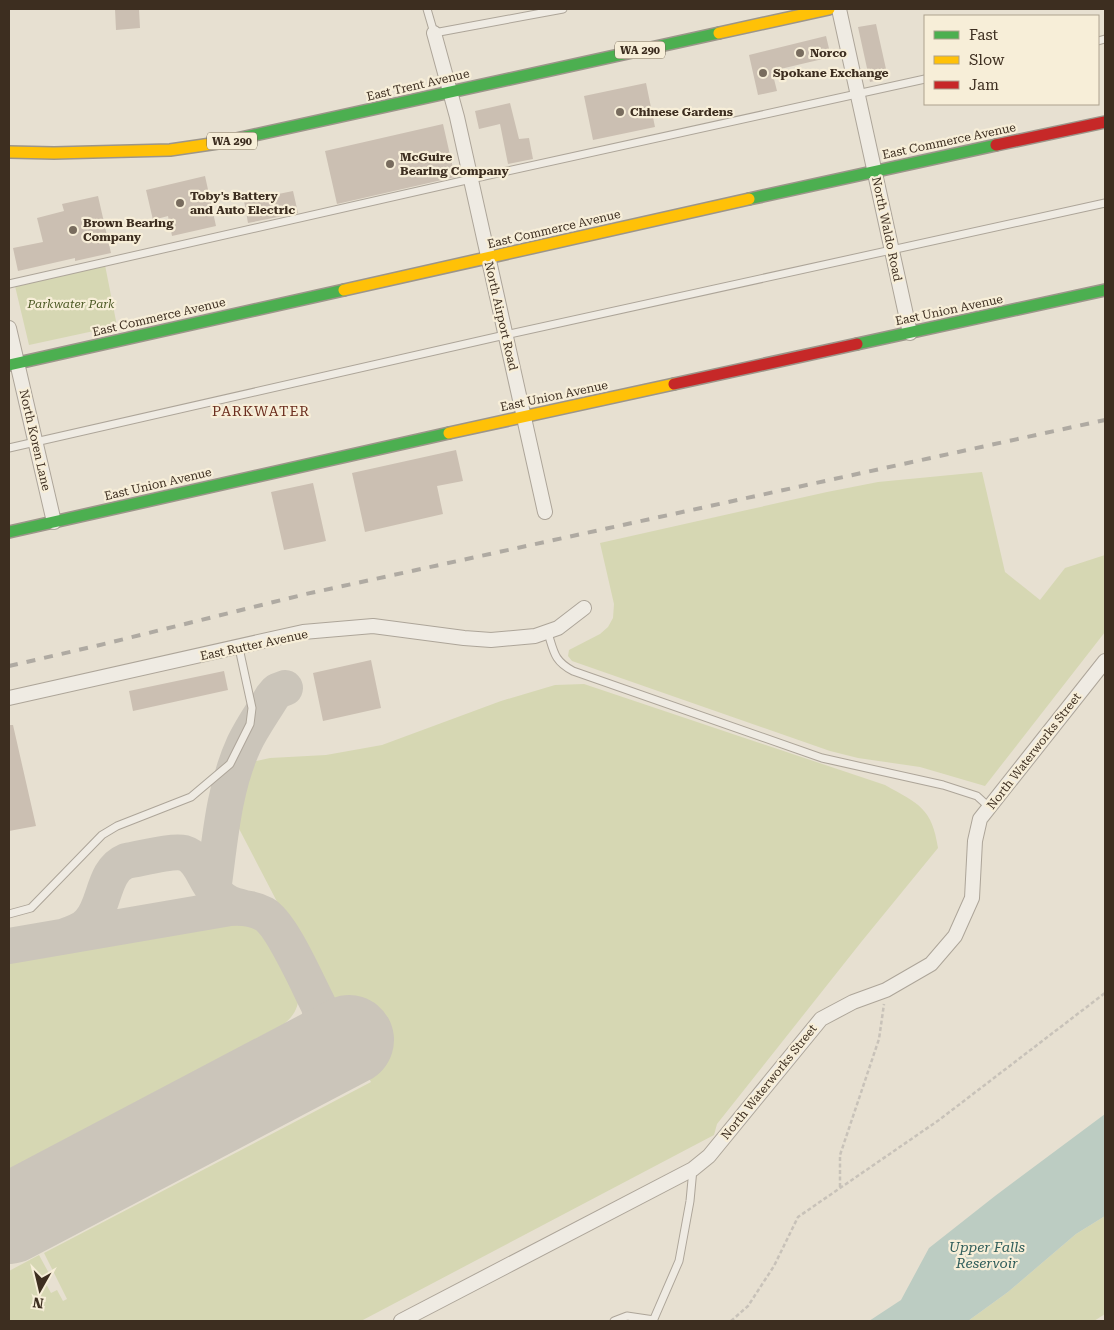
<svg xmlns="http://www.w3.org/2000/svg" width="1114" height="1330" viewBox="0 0 1114 1330" font-family="'Roboto Serif',serif">
	<style>
		.green { fill: #d6d7b3 }
		.water { fill: #bcccc2 }
		.lines { fill: none; stroke-linecap: round; stroke-linejoin: round }
		.taxiway { stroke: #cbc5ba; stroke-width: 36 }
		.runway { stroke: #cbc5ba; stroke-width: 90 }
		.building { fill: #cbbfb2 }
		.lane-casing { stroke: #ada599; stroke-width: 9 }
		.street-casing { stroke: #ada599; stroke-width: 16 }
		.fast-casing { stroke: #9c958a; stroke-width: 14 }
		.slow-casing { stroke: #9c958a; stroke-width: 14 }
		.jam-casing { stroke: #9c958a; stroke-width: 14 }
		.path { stroke: #c8c2b9; stroke-width: 2.5; stroke-dasharray: 4 2.5; stroke-linecap: butt }
		.lane { stroke: #efebe3; stroke-width: 7 }
		.street { stroke: #efebe3; stroke-width: 14 }
		.fast { stroke: #4caf50; stroke-width: 11 }
		.slow { stroke: #ffc107; stroke-width: 11 }
		.jam { stroke: #c62828; stroke-width: 11 }
		.rail { stroke: #afaaa2; stroke-width: 4; stroke-dasharray: 9 9; stroke-linecap: butt }
		.poi-dot { fill: #786c5e; stroke: #f7eed8; stroke-width: 2 }
		.labels { text-anchor: middle; dominant-baseline: central; stroke-width: 4.5; stroke-linejoin: round; paint-order: stroke }
		.shield { fill: #f7eed8; stroke: #756857; stroke-width: 1 }
		.shield-label { font-size: 11px; font-weight: bold; fill: #3d2e20 }
		.poi-label { font-size: 12px; font-weight: bold; fill: #3d2e20; stroke: #f7eed8; text-anchor: start }
		.street-label { font-size: 12px; fill: #3d2e20; stroke: #f7eed8 }
		.park-label { font-size: 12px; font-style: italic; fill: #4d5a26; stroke: #f7eed8 }
		.neighbourhood-label { font-size: 14px; letter-spacing: 1px; fill: #6b2e1e; stroke: #f7eed8 }
		.water-label { font-size: 14px; font-style: italic; fill: #2f5d5a; stroke: #f7eed8 }
	</style>
	<rect width="100%" height="100%" fill="#e7e0d1"/>
	<path class="green" d="M105,265L117,326L29,345L15,286Z
		M982,472L1005,572L1040,600L1065,568L1105,555V632L985,786L920,767L858,758L830,751L572,661L568,656L569,650L600,634L608,627L613,618L614,604L600,543L827,492L878,482Z
		M584,684L885,785C919,804 932,808 938,848L862,941L717,1124L714,1135L361,1321H9V1271L39,1255L51,1277L44,1280L51,1293L57,1290L63,1301L67,1299L44,1253L371,1082L235,821C234,801 241,782 247,763L270,758L326,755L382,745L501,701L555,685Z
		M240,916L258,920L265,926L299,992C299,1006 295,1015 284,1024L9,1169V956Z
		M1105,1216V1314L1094,1321H968L1008,1292L1076,1234Z"/>
	<path class="water" d="M1105,1114V1216L1076,1234L1008,1292L968,1321H869L901,1300L929,1248L995,1196Z"/>
	<g class="lines">
		<path class="taxiway" d="M213,891C220,841 223,790 244,744C252,727 263,712 272,697L277,691L285,688
			M65,936C74,933 83,930 89,923C106,906 102,871 126,861C140,859 172,850 184,853C208,860 203,900 241,907
			M9,946L230,908C242,907 253,908 264,914C282,924 308,985 319,1006C324,1027 317,1046 305,1063"/>
		<path class="runway" d="M9,1219L349,1040"/>
	</g>
	<path class="building" d="M115,9H139L140,28L116,30Z
		M876,24L888,78L870,82L858,27Z
		M826,36L831,57L772,71L777,91L758,95L749,55Z
		M646,83L655,127L593,140L584,96Z
		M510,103L519,139L529,138L533,159L508,164L500,124L479,129L475,111Z
		M443,124L455,177L337,204L325,151Z
		M205,176L216,226L172,236L168,216L153,220L146,190Z
		M293,191L298,213L248,223L244,201Z
		M98,196L111,253L75,261V258L18,271L13,248L43,242L37,218L64,211L62,204Z
		M456,450L463,481L437,486L443,514L365,532L352,473Z
		M313,483L326,541L284,550L271,492Z
		M371,660L381,708L323,721L313,673Z
		M224,671L228,690L133,711L129,691Z
		M9,725H13L36,826L9,831Z"/>
	<g class="lines">
		<defs>
			<path id="lane" d="M427,9L434,33L563,9
				M1098,41L1105,39
				M9,284L471,179L925,79
				M9,448L505,335L1105,203
				M548,633C554,652 554,661 573,671L822,758L943,785L977,796L989,807
				M9,914L31,908L102,835L117,826L191,797L230,764L250,724L252,708L239,648
				M614,1321L627,1316L654,1320
				M653,1321L679,1261L690,1201L693,1169"/>
			<path id="street" d="M839,9L910,333
				M434,33L457,117L545,512
				M9,328L54,522
				M9,698L303,632L373,626L464,638L491,640L535,636L558,628L584,608
				M401,1321L693,1169L709,1156L821,1019L853,1002L886,990L931,964L955,936L972,898L975,841L980,819L1105,661"/>
			<path id="fast" d="M218,143L719,33
				M749,199L996,145
				M857,344L1105,290
				M9,365L344,290
				M9,532L449,433"/>
			<path id="slow" d="M719,33L829,9
				M9,152L54,153L170,150L218,143
				M344,290L749,199
				M449,433L674,384"/>
			<path id="jam" d="M996,145L1105,122
				M674,384L857,344"/>
		</defs>
		<use href="#lane" class="lane-casing"/>
		<use href="#street" class="street-casing"/>
		<use href="#fast" class="fast-casing"/>
		<use href="#slow" class="slow-casing"/>
		<use href="#jam" class="jam-casing"/>
		<path class="path" d="M840,1187V1155L879,1039L884,1004
			M731,1321L748,1306L774,1266L798,1217L939,1120L1105,993"/>
		<use href="#lane" class="lane"/>
		<use href="#street" class="street"/>
		<use href="#fast" class="fast"/>
		<use href="#slow" class="slow"/>
		<use href="#jam" class="jam"/>
		<path class="rail" d="M9,666L100,645L306,594L1105,420"/>
	</g>
	<g class="poi-dot">
		<circle cx="800" cy="53" r="5"/>
		<circle cx="763" cy="73" r="5"/>
		<circle cx="620" cy="112" r="5"/>
		<circle cx="390" cy="164" r="5"/>
		<circle cx="180" cy="203" r="5"/>
		<circle cx="73" cy="230" r="5"/>
	</g>
	<g class="labels">
		<g class="shield">
			<rect x="615" y="41.5" width="50" height="17" rx="4"/>
			<rect x="207" y="132.5" width="50" height="17" rx="4"/>
		</g>
		<g class="shield-label">
			<text x="640" y="50">WA 290</text>
			<text x="232" y="141">WA 290</text>
		</g>
		<g class="poi-label">
			<text x="810" y="53">Norco</text>
			<text x="773" y="73">Spokane Exchange</text>
			<text x="630" y="112">Chinese Gardens</text>
			<text x="400" y="157">McGuire<tspan x="400" dy="14">Bearing Company</tspan></text>
			<text x="190" y="196">Toby's Battery<tspan x="190" dy="14">and Auto Electric</tspan></text>
			<text x="83" y="223">Brown Bearing<tspan x="83" dy="14">Company</tspan></text>
		</g>
		<g class="street-label">
			<text transform="translate(418 85) rotate(-13)">East Trent Avenue</text>
			<text transform="translate(949 141) rotate(-12)">East Commerce Avenue</text>
			<text transform="translate(554 229) rotate(-13)">East Commerce Avenue</text>
			<text transform="translate(887 229) rotate(78)">North Waldo Road</text>
			<text transform="translate(949 310) rotate(-12)">East Union Avenue</text>
			<text transform="translate(501 316) rotate(77)">North Airport Road</text>
			<text transform="translate(159 317) rotate(-13)">East Commerce Avenue</text>
			<text transform="translate(554 396) rotate(-12)">East Union Avenue</text>
			<text transform="translate(35 440) rotate(77)">North Koren Lane</text>
			<text transform="translate(158 484) rotate(-13)">East Union Avenue</text>
			<text transform="translate(254 645) rotate(-12)">East Rutter Avenue</text>
			<text transform="translate(1034 751) rotate(-52)">North Waterworks Street</text>
			<text transform="translate(769 1082) rotate(-51)">North Waterworks Street</text>
		</g>
		<g class="park-label">
			<text x="71" y="304">Parkwater Park</text>
		</g>
		<g class="neighbourhood-label">
			<text x="261" y="411">PARKWATER</text>
		</g>
		<g class="water-label">
			<text x="987" y="1247">Upper Falls<tspan x="987" dy="16">Reservoir</tspan></text>
		</g>
	</g>
	<rect width="1114" height="1330" fill="none" stroke="#3d2e20" stroke-width="20"/>
	<rect x="924" y="15" width="175" height="90" fill="#f7eed8" stroke="#ada18e"/>
	<rect x="934" y="31" width="25" height="8" fill="#4caf50" stroke="#ada18e"/>
	<text x="969" y="40" font-size="15" fill="#3d2e20">Fast</text>
	<rect x="934" y="56" width="25" height="8" fill="#ffc107" stroke="#ada18e"/>
	<text x="969" y="65" font-size="15" fill="#3d2e20">Slow</text>
	<rect x="934" y="81" width="25" height="8" fill="#c62828" stroke="#ada18e"/>
	<text x="969" y="90" font-size="15" fill="#3d2e20">Jam</text>
	<g transform="translate(40 1290) rotate(188)" stroke="#f7eed8" stroke-width="4" paint-order="stroke">
	<path d="M0-4L9 19L0 12L-9 19Z" fill="#3d2e20"/>
	<text y="-8" font-size="14" font-weight="bold" text-anchor="middle" fill="#3d2e20">N</text>
	</g>
</svg>
